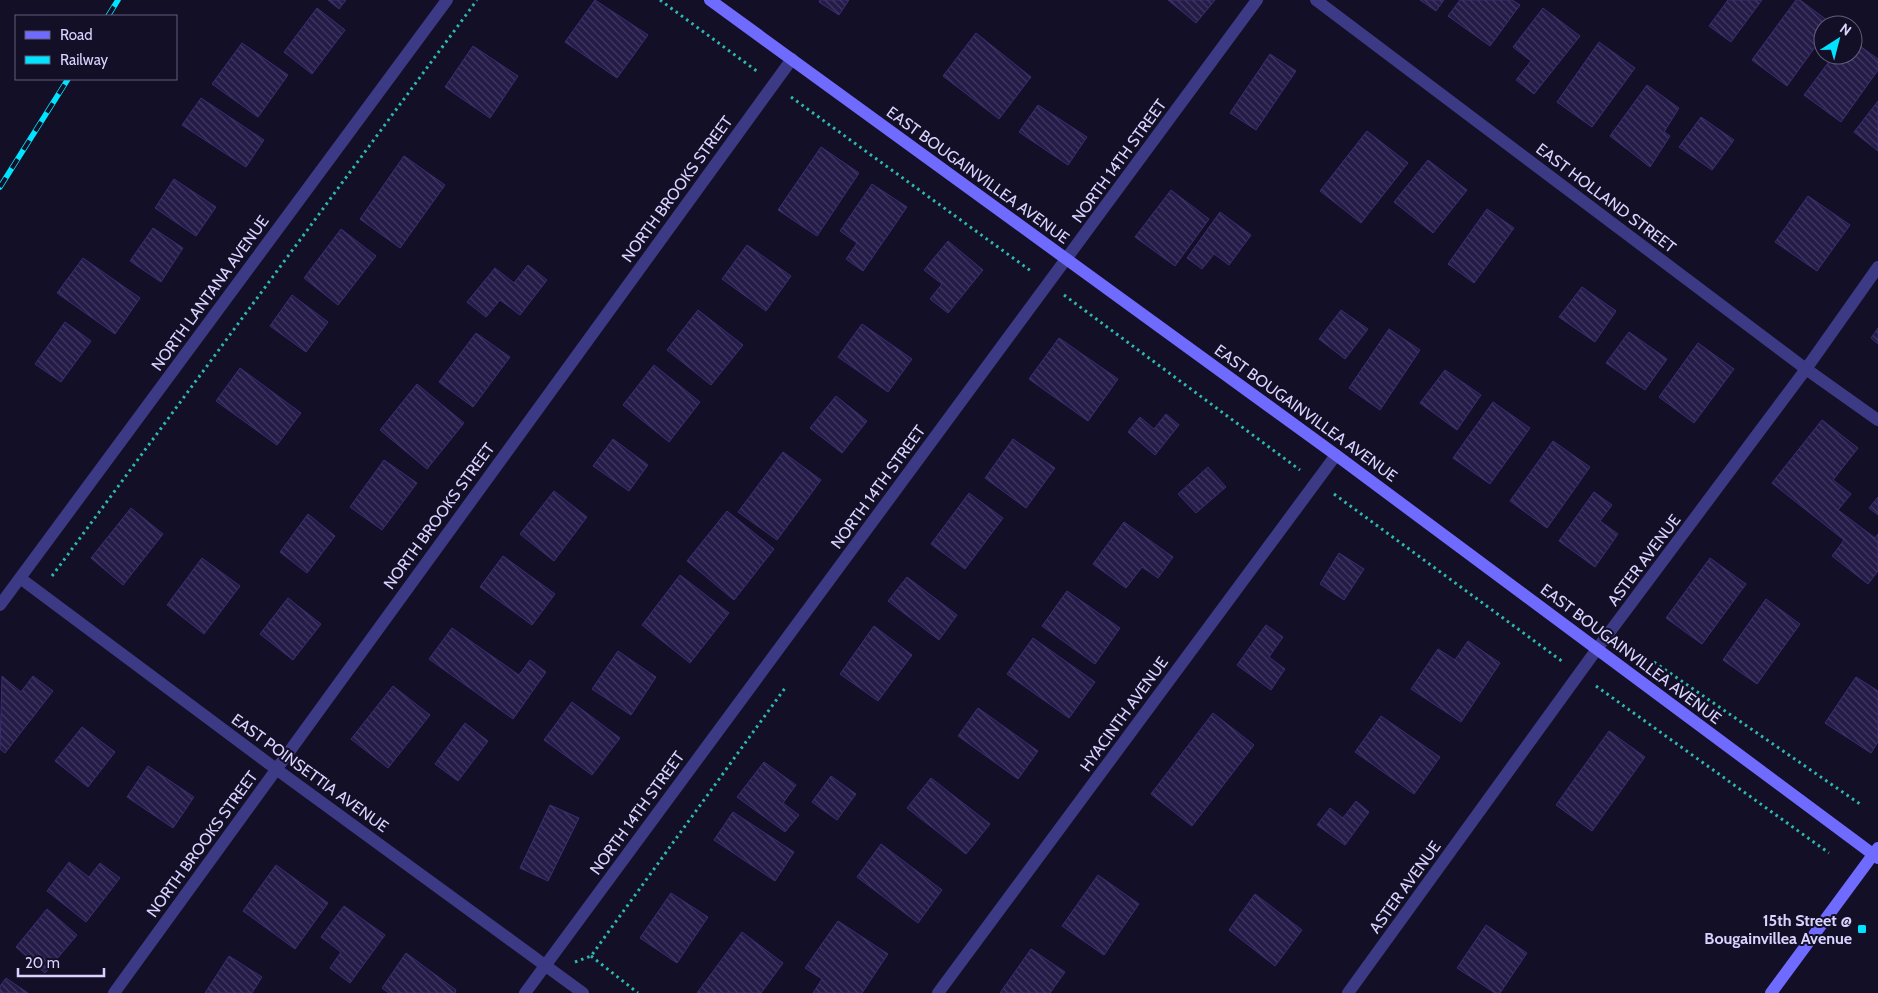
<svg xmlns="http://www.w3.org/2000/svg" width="1878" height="993" viewBox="0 0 1878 993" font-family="Cabin,sans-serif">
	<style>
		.building { fill: url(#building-back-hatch); stroke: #3b2d73 }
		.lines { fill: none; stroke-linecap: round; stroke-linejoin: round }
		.path { stroke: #2fb8b0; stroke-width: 3; stroke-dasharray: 2.5 4; stroke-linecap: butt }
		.street { stroke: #3d3a85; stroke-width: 12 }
		.secondary { stroke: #6f6bff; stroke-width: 12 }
		.rail-casing { stroke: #00e5ff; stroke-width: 5.5 }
		.rail { stroke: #130f26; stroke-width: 4; stroke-dasharray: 11; stroke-linecap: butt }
		.poi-dot { fill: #00e5ff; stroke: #130f26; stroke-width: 2 }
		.labels { text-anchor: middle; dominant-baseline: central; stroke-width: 4; stroke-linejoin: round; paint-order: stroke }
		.street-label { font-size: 16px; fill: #d9d4ff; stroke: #130f26 }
		.poi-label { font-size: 16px; font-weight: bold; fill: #d9d4ff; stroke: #130f26; text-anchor: end }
	</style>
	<defs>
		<pattern id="building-back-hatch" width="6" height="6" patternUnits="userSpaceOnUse" patternTransform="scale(1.25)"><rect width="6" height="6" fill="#241b47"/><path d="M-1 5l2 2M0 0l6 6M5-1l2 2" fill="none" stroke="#433b63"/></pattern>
	</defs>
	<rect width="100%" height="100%" fill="#130f26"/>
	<path class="building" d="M328,0H346L339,9Z
		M595,0L648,35L617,78L565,42Z
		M820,0H849L839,15L819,2Z
		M1168,0H1215L1196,23Z
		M1420,0H1444L1436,11Z
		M1460,0H1512L1520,5L1490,46L1448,16Z
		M1728,0H1762L1731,42L1709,26Z
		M1796,0H1800L1832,24L1823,25V36L1787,86L1752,60Z
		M317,8L345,30L312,74L284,52Z
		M1543,8L1580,36L1534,94L1516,80L1531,61L1513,47Z
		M976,33L1031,77L999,119L943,76Z
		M1853,41L1878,59V70L1841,122L1804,95L1834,55H1853Z
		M1599,42L1635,68L1592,127L1557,102Z
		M242,43L288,75L258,117L212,84Z
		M473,46L518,76L490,118L445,87Z
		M1270,54L1296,71L1256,130L1230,113Z
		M1647,85L1679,108L1664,132L1670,136L1650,167L1610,136Z
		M201,98L264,140L246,167L182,125Z
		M1878,101V151L1854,132Z
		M1038,105L1087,137L1068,165L1019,132Z
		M1701,117L1734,140L1712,170L1679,147Z
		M1367,131L1408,163L1361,223L1320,191Z
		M821,147L859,173L817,236L778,210Z
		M404,156L445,185L400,248L360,219Z
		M1428,160L1467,190L1433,233L1394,202Z
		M174,179L216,207L196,236L155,208Z
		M872,184L907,207L863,271L846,259L857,243L840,231Z
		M1171,190L1209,219L1175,266L1135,237Z
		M1808,196L1850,225L1817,271L1775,242Z
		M1487,209L1514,228L1474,283L1448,264Z
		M1220,212L1251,235L1229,265L1214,254L1202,269L1187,258Z
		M153,228L183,248L161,282L130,261Z
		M341,229L376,256L338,305L304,278Z
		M948,241L983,270L948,313L930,299L942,284L924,270Z
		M747,245L791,276L766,311L722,279Z
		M83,258L140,298L115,334L57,293Z
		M528,265L547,280L520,315L500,300L486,317L467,302L495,268L514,283Z
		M1582,287L1616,311L1595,342L1559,317Z
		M292,295L328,322L306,352L270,326Z
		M698,310L743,345L711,385L667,350Z
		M1341,310L1368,329L1345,359L1319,339Z
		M65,322L91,341L61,382L35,364Z
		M862,324L912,359L888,392L838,357Z
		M1878,328V344L1871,338Z
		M1389,329L1420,350L1380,410L1349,388Z
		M1629,332L1667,359L1645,390L1606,363Z
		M476,333L510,357L473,407L439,382Z
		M1059,338L1118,379L1088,421L1029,379Z
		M1698,343L1734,369L1694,423L1659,397Z
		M654,365L700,402L669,442L623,405Z
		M240,368L301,413L277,445L216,401Z
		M1445,370L1481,395L1457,430L1420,403Z
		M417,384L464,423L427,469L380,430Z
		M836,396L867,421L842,453L810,428Z
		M1493,402L1530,428L1490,484L1453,458Z
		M1166,414L1179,425L1155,455L1128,432L1140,417L1154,429Z
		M1822,420L1858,448L1833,480L1851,494L1838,510L1875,538L1878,534V571L1868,584L1832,556L1844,540L1772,483Z
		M613,439L648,465L629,491L593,466Z
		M1013,439L1055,468L1026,508L985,478Z
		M1553,441L1590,467L1547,528L1510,501Z
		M783,452L821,480L777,540L738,512Z
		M384,460L417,483L382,530L350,507Z
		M1208,467L1226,487L1196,513L1178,494Z
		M554,491L587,517L554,561L520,534Z
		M1594,492L1612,505L1600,521L1618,534L1595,567L1559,541Z
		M969,493L1003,518L965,569L931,544Z
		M1878,497V515L1869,508Z
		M131,508L163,534L123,585L91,558Z
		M727,511L774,549L734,600L687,561Z
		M308,514L335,536L307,573L280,552Z
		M1124,522L1173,557L1158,578L1142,567L1126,588L1093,564Z
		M1339,553L1364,569L1344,600L1320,584Z
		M503,556L555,594L532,625L480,587Z
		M202,558L240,586L204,634L167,605Z
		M1710,558L1746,584L1702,644L1666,618Z
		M680,575L729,613L690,663L642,625Z
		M907,577L957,615L939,640L888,601Z
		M1067,591L1120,628L1095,664L1042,626Z
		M288,598L321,624L293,660L260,634Z
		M1766,599L1800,624L1757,684L1723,660Z
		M1266,625L1283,637L1269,657L1285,669L1271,690L1237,665Z
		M874,626L912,655L878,701L840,674Z
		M452,628L519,675L530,660L546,672L513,719L429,659Z
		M1033,638L1095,682L1069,718L1007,674Z
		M1468,641L1500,663L1461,722L1411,689L1438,649L1455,660Z
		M618,651L656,677L631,715L592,689Z
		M2,676L21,692L33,676L53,691L5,753L0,749Z
		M1856,677L1878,691V742L1871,753L1825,723Z
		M393,686L430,715L388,768L351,739Z
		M572,702L620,738L592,775L544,740Z
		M978,708L1038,751L1018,779L958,736Z
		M1213,713L1254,745L1192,826L1151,794Z
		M1381,716L1440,757L1414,794L1355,752Z
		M465,723L488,741L458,781L435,764Z
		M82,727L115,752L88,787L55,761Z
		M1609,731L1645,757L1592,831L1556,805Z
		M764,762L796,785L783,803L799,815L785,832L737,797Z
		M148,766L194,797L173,828L127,797Z
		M831,776L856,794L837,820L812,802Z
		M931,778L990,824L966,854L907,808Z
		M1356,801L1369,812L1345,845L1317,825L1330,808L1343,818Z
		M550,805L579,818L548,881L520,868Z
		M733,812L794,852L775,881L714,840Z
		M881,844L942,890L918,923L857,877Z
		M69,862L89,877L100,863L120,878L86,922L47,891Z
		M276,865L328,903L295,949L243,911Z
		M1098,875L1139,904L1104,955L1062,926Z
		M671,893L708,917L677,963L640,938Z
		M1255,894L1302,930L1275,966L1229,930Z
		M344,906L385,935L350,983L330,968L341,952L321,937Z
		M47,909L77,935L45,973L16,947Z
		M838,921L888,954L862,993H813L822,979L805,968Z
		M1486,925L1527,953L1500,993H1495L1457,968Z
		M742,932L783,963L761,993H697Z
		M1031,949L1065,972L1050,993H1000Z
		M406,953L456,990L455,993H389L382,988Z
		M229,956L262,977L252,993H205Z
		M6,978L28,993H0V986Z"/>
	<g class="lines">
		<path class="path" d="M660,0L758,72
			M791,97L1031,271
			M1064,295L1300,470
			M1334,494L1563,662
			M52,576L477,0
			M1654,662L1860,804
			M1596,686L1829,853
			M591,956L638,993
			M575,962L591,956L785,688"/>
		<path class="street" d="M1316,0L1806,369L1878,420
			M20,578L276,769L583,993
			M0,605L447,0
			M114,993L792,59
			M525,993L1257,0
			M938,993L1336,455
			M1348,993L1597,649L1806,369L1878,267"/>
		<path class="secondary" d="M710,0L1336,455L1878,858
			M1771,993L1878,848"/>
		<defs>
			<path id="rail" d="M108,16L118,0
				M0,187L68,79"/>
		</defs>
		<use href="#rail" class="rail-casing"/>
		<use href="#rail" class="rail"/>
	</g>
	<rect class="poi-dot" x="1857" y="924" width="10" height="10" rx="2.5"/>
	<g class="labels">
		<g class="street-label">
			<text transform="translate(1119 161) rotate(-54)">NORTH 14TH STREET</text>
			<text transform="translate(978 175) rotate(36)">EAST BOUGAINVILLEA AVENUE</text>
			<text transform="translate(677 189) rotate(-54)">NORTH BROOKS STREET</text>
			<text transform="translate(1606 198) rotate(37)">EAST HOLLAND STREET</text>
			<text transform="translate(210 293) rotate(-54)">NORTH LANTANA AVENUE</text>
			<text transform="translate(1306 413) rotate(36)">EAST BOUGAINVILLEA AVENUE</text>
			<text transform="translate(878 487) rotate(-54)">NORTH 14TH STREET</text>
			<text transform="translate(439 516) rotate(-54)">NORTH BROOKS STREET</text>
			<text transform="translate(1644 560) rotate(-53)">ASTER AVENUE</text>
			<text transform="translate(1631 654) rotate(37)">EAST BOUGAINVILLEA AVENUE</text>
			<text transform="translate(1124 714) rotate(-54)">HYACINTH AVENUE</text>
			<text transform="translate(310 773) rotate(36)">EAST POINSETTIA AVENUE</text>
			<text transform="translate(637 813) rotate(-54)">NORTH 14TH STREET</text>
			<text transform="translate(202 844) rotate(-54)">NORTH BROOKS STREET</text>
			<text transform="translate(1405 887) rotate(-54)">ASTER AVENUE</text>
		</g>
		<g class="poi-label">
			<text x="1852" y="920">15th Street @<tspan x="1852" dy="18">Bougainvillea Avenue</tspan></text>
		</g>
	</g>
	<rect x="15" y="15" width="162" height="65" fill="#130f26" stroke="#625e7d"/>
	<rect x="25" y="31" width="25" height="8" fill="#6f6bff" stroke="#625e7d"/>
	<text x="60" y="40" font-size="15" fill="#d9d4ff">Road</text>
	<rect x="25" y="56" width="25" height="8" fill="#00e5ff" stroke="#625e7d"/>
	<text x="60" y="65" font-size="15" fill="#d9d4ff">Railway</text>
	<g transform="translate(1838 40) rotate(36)"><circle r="24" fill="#130f26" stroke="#625e7d"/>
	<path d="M0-4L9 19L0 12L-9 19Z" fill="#00e5ff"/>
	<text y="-8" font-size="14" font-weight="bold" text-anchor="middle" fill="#d9d4ff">N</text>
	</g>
	<path d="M18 968v8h86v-8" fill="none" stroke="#d9d4ff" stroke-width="2.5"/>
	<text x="25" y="968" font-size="15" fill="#d9d4ff" stroke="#130f26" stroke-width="4" paint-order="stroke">20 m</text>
</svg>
